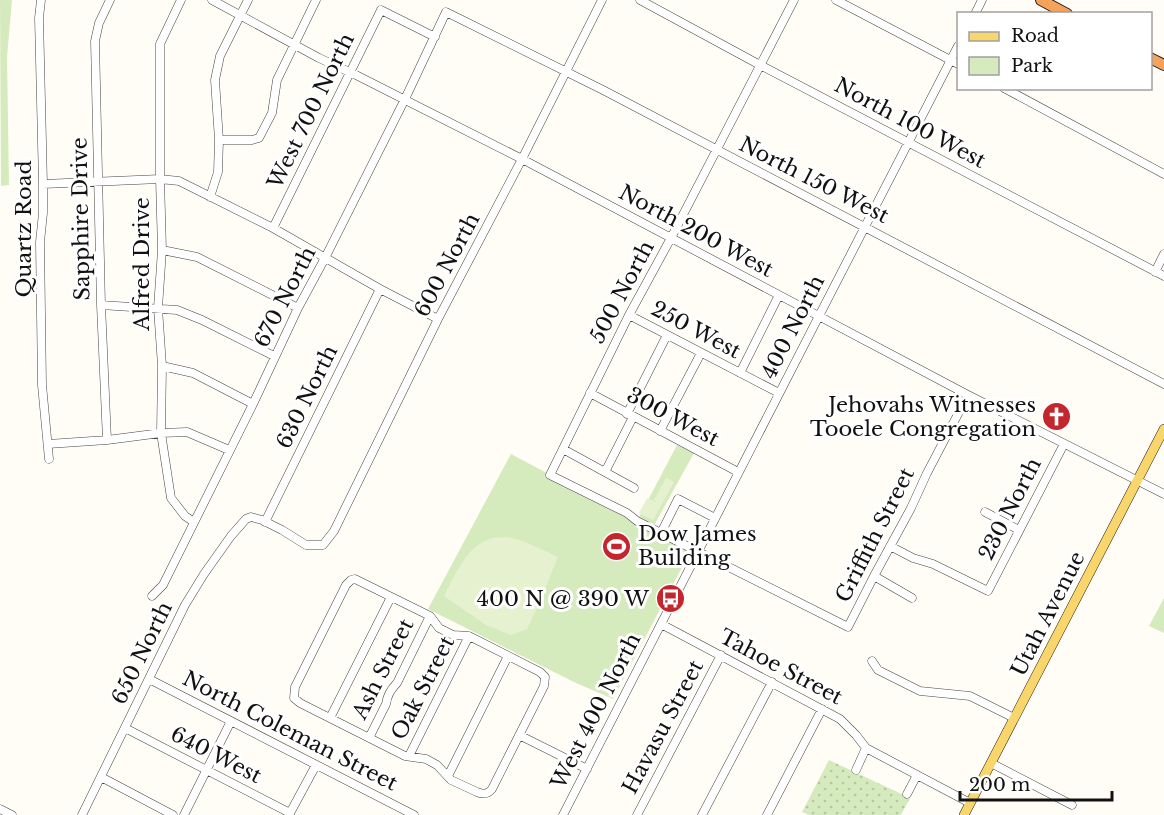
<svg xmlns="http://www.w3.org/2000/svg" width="1164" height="815" viewBox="0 0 1164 815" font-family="'Libre Baskerville',serif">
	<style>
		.grass { fill: url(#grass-dots) }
		.park { fill: #d5ebbd }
		.pitch { fill: #e6f2cf }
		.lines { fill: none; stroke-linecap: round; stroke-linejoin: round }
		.minor-casing { stroke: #444; stroke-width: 9 }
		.major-casing { stroke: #222; stroke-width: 10 }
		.highway-casing { stroke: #222; stroke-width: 12 }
		.minor { stroke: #fff; stroke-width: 8 }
		.major { stroke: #f9d66b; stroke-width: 9 }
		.highway { stroke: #f5a25d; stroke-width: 10 }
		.labels { text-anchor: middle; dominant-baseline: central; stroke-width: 6; stroke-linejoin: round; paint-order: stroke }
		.street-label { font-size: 21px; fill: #111; stroke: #fff }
		.poi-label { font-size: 21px; fill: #111; stroke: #fff; text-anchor: end }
	</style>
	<defs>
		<pattern id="grass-dots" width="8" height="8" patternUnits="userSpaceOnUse" patternTransform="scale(1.5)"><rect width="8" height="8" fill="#d5ebbd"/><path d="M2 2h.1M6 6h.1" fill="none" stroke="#b6c8a1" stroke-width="1.8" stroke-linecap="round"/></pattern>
	</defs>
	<rect width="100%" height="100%" fill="#fffdf5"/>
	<path class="grass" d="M829,760L910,798L901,815H809L802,812Z"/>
	<path class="park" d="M0,0H12L7,57L9,185L1,186Z
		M677,445L694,453L652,529L691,550L613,699L576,683L428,609L511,454L637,521Z
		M1164,598V633L1149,626Z"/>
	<path class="pitch" d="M666,478L674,482L653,520L639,513L647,498L658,503L654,500Z
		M609,532L614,534L616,533L625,537L624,539L633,544L624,561L600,549Z
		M508,537L523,541L558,557L538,606L527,629L511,635L486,625L444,596C456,574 466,545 493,538C498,537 504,537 508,537Z"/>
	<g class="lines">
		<defs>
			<path id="minor" d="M41,0L39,18L43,184V213L40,242L42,385L49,459
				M181,0L160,44V179L162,250L158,308L162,366L161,433L171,498L185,516L194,522
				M212,0L319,58L356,75L522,159L968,395L1164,494
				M640,0L760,65L1164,276
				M794,0L671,238L629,315L550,475L627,513L637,521L848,627L874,576L911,508L927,473L968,395
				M836,0L958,64
				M975,14L982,0
				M1004,88L1164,174
				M219,140H252L259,138L272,113L277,80L316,0
				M43,184L160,179L179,181L273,228L380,289L438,319
				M210,197L218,172L219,140L215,80L220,56L248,0
				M273,228L381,10L435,37
				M162,250L197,257L298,308
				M1155,272L1164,254
				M101,305L177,310L202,320L274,356
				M629,315L779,393
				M162,366L193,373L253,404
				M740,373L779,295
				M590,393L738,472
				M627,414L667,335
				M660,431L701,353
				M107,440L101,305L95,41L99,23L110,0
				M48,444L107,440L161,433L187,432L229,450
				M563,449L634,488
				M605,472L633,417
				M985,512L1019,530
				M265,522L380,289
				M661,533L678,499L715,518
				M890,546L913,558L933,564L988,591L1064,444
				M874,576L912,598
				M355,579L430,616L439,628L453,635L469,636L540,672L545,677L544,686L492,789C488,794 484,795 477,792L451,780L437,765L426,759L405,756L300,703L294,698L295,687L346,585L351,580Z
				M152,596L163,585L253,404L298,308L325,258L405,99L446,12L603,90L1164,384
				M661,624L840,719L856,735L866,748L970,803
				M872,661L878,670L920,691L970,696L1014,718
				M149,679L414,815
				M330,718L391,597
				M125,728L290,813
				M519,735L587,769
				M369,738L386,704C387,696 391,689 397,683L430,616
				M409,756L469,636
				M991,763L1072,805
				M856,770L866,748
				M448,776L508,656
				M101,777L173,815
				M907,794L917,775
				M0,809L12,815
				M82,815L185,605L204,574L231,536L246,519L251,517L262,520L282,530L306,545H323L334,531L438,319L522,159L602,0
				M184,815L231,721
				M289,815L316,765
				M563,815L819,316L958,46
				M637,815L721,655
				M702,815L772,682
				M767,815L822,709"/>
			<path id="major" d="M964,815L1164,429"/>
			<path id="highway" d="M1041,0L1067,14
				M1150,58L1164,65"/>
		</defs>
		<use href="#minor" class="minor-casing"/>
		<use href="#major" class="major-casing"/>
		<use href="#highway" class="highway-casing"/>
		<use href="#minor" class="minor"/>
		<use href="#major" class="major"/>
		<use href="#highway" class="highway"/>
	</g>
	<defs>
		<symbol id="church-disc" viewBox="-11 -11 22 22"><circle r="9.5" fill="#c4262e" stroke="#fff"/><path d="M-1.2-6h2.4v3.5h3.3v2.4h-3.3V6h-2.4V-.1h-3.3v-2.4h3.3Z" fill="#fff"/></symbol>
		<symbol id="stadium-disc" viewBox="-11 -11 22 22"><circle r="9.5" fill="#c4262e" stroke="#fff"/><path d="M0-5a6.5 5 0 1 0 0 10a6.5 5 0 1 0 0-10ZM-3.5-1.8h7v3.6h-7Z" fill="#fff"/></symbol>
		<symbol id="bus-disc" viewBox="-11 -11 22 22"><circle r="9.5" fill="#c4262e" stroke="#fff"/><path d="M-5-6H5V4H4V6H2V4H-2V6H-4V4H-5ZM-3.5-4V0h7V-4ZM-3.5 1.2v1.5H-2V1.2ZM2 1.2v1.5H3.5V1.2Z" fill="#fff"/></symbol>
	</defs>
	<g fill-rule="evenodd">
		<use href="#church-disc" x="1040" y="400" width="33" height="33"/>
		<use href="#stadium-disc" x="600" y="530" width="33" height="33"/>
		<use href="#bus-disc" x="654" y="582" width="33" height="33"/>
	</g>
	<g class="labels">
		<g class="street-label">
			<text transform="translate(311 111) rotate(-64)">West 700 North</text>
			<text transform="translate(910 123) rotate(28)">North 100 West</text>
			<text transform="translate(814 180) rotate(27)">North 150 West</text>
			<text transform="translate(81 219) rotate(-91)">Sapphire Drive</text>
			<text transform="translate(24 229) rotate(-90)">Quartz Road</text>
			<text transform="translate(696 231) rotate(28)">North 200 West</text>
			<text transform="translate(142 264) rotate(-90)">Alfred Drive</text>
			<text transform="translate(447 265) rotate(-62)">600 North</text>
			<text transform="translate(622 292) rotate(-62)">500 North</text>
			<text transform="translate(285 297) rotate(-63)">670 North</text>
			<text transform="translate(793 327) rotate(-63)">400 North</text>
			<text transform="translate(696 330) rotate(28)">250 West</text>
			<text transform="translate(307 397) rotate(-64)">630 North</text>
			<text transform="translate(673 417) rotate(28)">300 West</text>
			<text transform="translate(1010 509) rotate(-63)">230 North</text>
			<text transform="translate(875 535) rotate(-63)">Griffith Street</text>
			<text transform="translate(1048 614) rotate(-63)">Utah Avenue</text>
			<text transform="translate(142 653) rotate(-64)">650 North</text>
			<text transform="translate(781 667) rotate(28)">Tahoe Street</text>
			<text transform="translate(383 669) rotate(-63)">Ash Street</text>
			<text transform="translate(423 688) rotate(-63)">Oak Street</text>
			<text transform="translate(596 711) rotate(-63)">West 400 North</text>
			<text transform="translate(663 727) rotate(-62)">Havasu Street</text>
			<text transform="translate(290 731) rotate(27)">North Coleman Street</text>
			<text transform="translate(216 755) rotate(27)">640 West</text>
		</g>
		<g class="poi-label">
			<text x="1036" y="405">Jehovahs Witnesses<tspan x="1036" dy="24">Tooele Congregation</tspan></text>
			<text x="638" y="534" text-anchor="start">Dow James<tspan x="638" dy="24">Building</tspan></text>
			<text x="649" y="599">400 N @ 390 W</text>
		</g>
	</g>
	<rect x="957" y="12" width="195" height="78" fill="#ffffff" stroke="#a0a0a0" stroke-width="1.5"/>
	<rect x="969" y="32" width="30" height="9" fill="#f9d66b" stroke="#a0a0a0" stroke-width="1.5"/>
	<text x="1011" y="42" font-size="18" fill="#111111">Road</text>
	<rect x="969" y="57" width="30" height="18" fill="#d5ebbd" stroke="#a0a0a0" stroke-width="1.5"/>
	<text x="1011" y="72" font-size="18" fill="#111111">Park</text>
	<path d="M960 791v9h152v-9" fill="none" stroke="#111111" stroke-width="3"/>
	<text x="969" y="791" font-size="18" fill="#111111" stroke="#ffffff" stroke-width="4.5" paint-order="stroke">200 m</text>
</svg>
